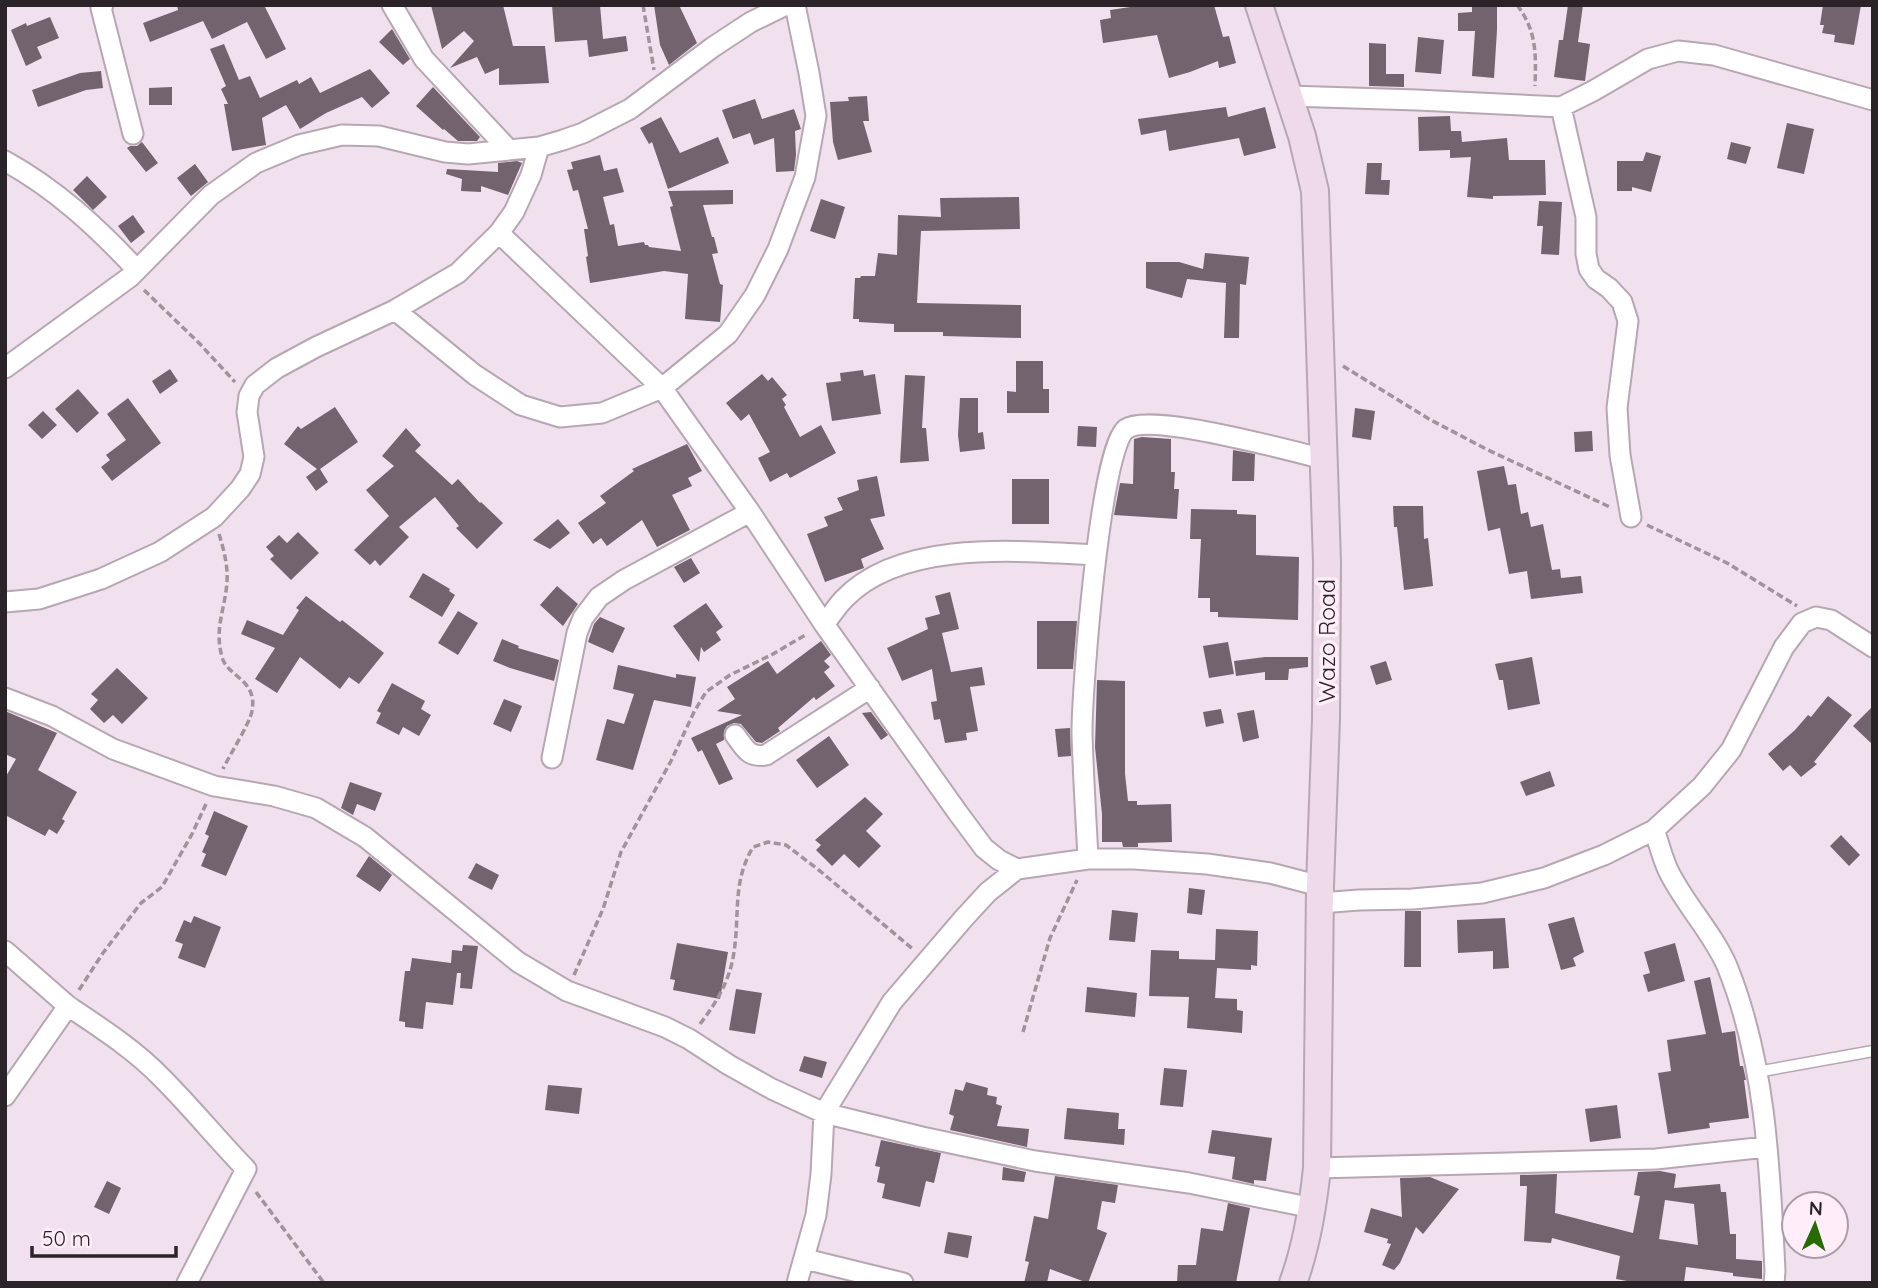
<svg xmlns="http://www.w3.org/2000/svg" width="1878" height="1288" viewBox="0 0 1878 1288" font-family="Quicksand,sans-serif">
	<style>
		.building { fill: #73636e; fill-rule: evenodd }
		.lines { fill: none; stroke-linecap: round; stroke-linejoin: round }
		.service-casing { stroke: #b7a7b3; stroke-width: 13 }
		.minor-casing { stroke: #b7a7b3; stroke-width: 23 }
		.secondary-casing { stroke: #b7a7b3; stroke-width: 30 }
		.path { stroke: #a0939c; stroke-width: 3.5; stroke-dasharray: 7 3.5; stroke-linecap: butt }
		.service { stroke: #fff; stroke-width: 10 }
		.minor { stroke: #fff; stroke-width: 19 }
		.secondary { stroke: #efdaea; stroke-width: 26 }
		.labels { text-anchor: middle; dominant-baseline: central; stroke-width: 7; stroke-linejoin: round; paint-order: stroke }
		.street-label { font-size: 23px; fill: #2a2428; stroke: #ffedfa }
	</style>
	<rect width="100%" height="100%" fill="#f1e0ed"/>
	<path class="building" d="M177,5H264L286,49L266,59L247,22L212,39L203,21L150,42L143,23L178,10Z
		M431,5H503L513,46H545L549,83L499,85V68L485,74L477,57L450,68L474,41L464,31L442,49Z
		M552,5H600L603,39L626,36L628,51L589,57L587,40L555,42Z
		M654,5H679L697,43L669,65L660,45Z
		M1144,5H1214L1223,37L1229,36L1236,63L1219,68L1218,61L1190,72L1169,78L1157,35L1103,43L1100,20L1111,18L1110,10Z
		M1472,5H1497V30L1494,78L1472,76L1475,31H1458V13L1472,12Z
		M1568,5H1583L1578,42L1590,44L1585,81L1554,77L1559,40H1563Z
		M1823,5H1861L1854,45L1834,42L1835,35L1822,33L1824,25H1820Z
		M50,17L59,38L37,47L42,58L26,66L11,30L26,23L27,26Z
		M392,29L410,59L403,65L379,42Z
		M1418,37L1444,40L1441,74L1415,72Z
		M1369,43L1386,44V74H1404V87L1369,86Z
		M224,44L239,80L250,76L260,98L297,80L299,84L311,77L320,93L370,69L390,93L372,108L362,97L326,113L300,129L286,105L262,118L266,145L232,151L224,104H228L221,89L226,86L210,49Z
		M101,71L103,88L86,90L38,107L32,90L80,73Z
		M172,87V105H149V88Z
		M433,87L480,137L477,141H458L444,129L443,130L416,106Z
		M867,96L869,121H863L872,152L838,160L833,142L830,102L849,101L848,97Z
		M755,99L762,119L794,109L801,129L795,131L796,155L794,171L776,172L774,138L754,145L750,133L733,139L722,110Z
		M1226,107L1228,117L1265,107L1276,148L1244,156L1239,138L1169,151L1166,130L1141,135L1138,119Z
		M1450,116L1451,131H1461L1462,142L1507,138L1509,160H1545L1546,195L1493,196V199L1467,197L1471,157L1450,158V150L1419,151L1418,117Z
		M661,117L680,153L718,137L729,163L668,189L652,142L649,144L640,128Z
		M1787,123L1814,129L1804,174L1777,168Z
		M142,142L158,163L146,172L127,148L130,146H137Z
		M1731,142L1751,147L1746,164L1727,159Z
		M1646,152L1661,156L1651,192L1632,187V191H1617V161H1643Z
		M600,155L604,171L617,168L624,192L603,197L610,225L614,224L618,246L644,242L645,245H648L649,247L681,251L670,207L673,206L668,191L733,190V204L703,205L712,237H714L718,253L712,254L720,284L723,285L720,322L685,319L688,274L664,271L590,283L586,257L588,256L584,229H588L578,190L573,191L567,170L573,169L571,162Z
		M517,161L522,163L508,195L481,186V192L461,191L462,179L446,174L447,169L498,172V163Z
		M1367,163H1382L1381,180H1390L1389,195L1365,194Z
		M195,164L208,182L191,196L177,178Z
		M87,176L107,197L93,210L73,190Z
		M1019,197L1020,229L921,231L917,303L1021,305V338L943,336V332H894V324L859,322V319H853L855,278H860L861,276H875L878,253L897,255L898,215L941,217L940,198Z
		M821,199L845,207L835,239L810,231Z
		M1539,201L1562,202L1559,255L1541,254L1543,226H1537Z
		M133,215L145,232L131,243L118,226Z
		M1205,253L1249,257L1246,285L1240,284L1239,338H1224L1226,283L1187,279L1182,298L1146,288V262H1179L1203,269Z
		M1016,361H1043V389H1049V413H1007V391L1016,392Z
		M170,369L178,381L160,394L152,381Z
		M863,370L864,376L875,374L881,414L832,421L826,383L841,381L840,373Z
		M762,374L768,381L772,377L787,395L782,399L786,405L784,407L800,437L821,425L836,453L790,478L787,473L770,482L758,458L770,452L749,414L741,421L726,403Z
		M905,375L925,376L922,428H926L929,461L900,463Z
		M78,389L99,413L77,433L55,409Z
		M128,398L161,443L112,481L101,467L110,460L106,455L126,440L107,414Z
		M960,398H978V433L983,432L985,449L960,452L958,435Z
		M335,407L358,442L320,469L328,482L316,491L306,477L317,469L284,444L298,426L301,429Z
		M1355,408L1375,411L1371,440L1352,437Z
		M43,411L57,425L42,439L28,425Z
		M1078,426L1097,427L1096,447L1077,446Z
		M406,428L421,445L415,451L452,485L458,479L480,503L481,502L503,523L477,549L456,528L459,526L435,497L399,527L409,537L380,566L375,560L370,565L354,550L389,516L366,490L394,466L382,456Z
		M1592,431L1593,451L1575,452L1574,432Z
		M1142,437L1171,439V472H1175L1174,489H1179L1177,519L1114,515L1120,483L1133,484L1134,439Z
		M687,444L702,471L688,478L692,486L672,495L690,530L657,547L642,520L607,546L601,538L593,544L578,523L606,503L600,496L634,471L632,469Z
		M1233,450L1255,454L1254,481H1232Z
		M1504,466L1508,485L1516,484L1521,514L1528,512L1531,527L1543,524L1552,570L1560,569L1561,578L1581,576L1583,593L1531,599L1527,571L1509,574L1500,528L1488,531L1477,471Z
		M877,476L885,516L870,519L884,549L861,559L864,568L825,582L807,534L828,526L824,517L843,510L837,498L859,490L857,480Z
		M1012,479H1049V524H1012Z
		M1393,506H1423L1424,539L1428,538L1433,586L1404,590L1397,527H1394Z
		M1191,509L1237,510V514L1256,515V555L1299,557L1298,620L1218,617V612H1210V598H1198L1201,539H1190Z
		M558,519L570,533L550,549L533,540Z
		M298,532L319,553L291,580L270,559L274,556L266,547L279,535L287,543Z
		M691,558L700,573L684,583L674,567Z
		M423,573L450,589L449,591L455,595L442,617L409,597Z
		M557,586L578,604L563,626L540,605Z
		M950,592L959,629L942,633L951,672L982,667L985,685L970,687L978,731L966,733L967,740L945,743L940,719L934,720L931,702L937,701L932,669L902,681L887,648L928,629L925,618L940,614L935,596Z
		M306,596L340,622L342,620L384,653L359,684L349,677L340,689L300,657L277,693L255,679L275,648L241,634L247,620L283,635L299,610L296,608Z
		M706,603L723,627L716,632L721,640L704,652L701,647L699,662L673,626Z
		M458,611L478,623L458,655L438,643Z
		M600,617L625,628L613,653L588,642L594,624Z
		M1037,621H1077L1073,669H1037Z
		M502,639L519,646L518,648L559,660L554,681L510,668L493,661Z
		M821,641L831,655L824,661L830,667L824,672L835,686L816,700L814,697L778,728L780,731L762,743L756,742L741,724L734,723L727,726L724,731V740L716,744L733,779L719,785L702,750L698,752L691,738L742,715L717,711L735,699L727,687L768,661L777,674Z
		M1228,642L1234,674L1209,678L1203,646Z
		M1265,657H1308V667L1289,669L1288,680H1265V672L1236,676L1234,661Z
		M1532,657L1540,704L1508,710L1503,680H1499L1495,664Z
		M1386,661L1392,680L1376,685L1370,666Z
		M618,665L676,678V674L696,677L691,707L654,700L633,770L596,760L607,719L624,724L634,694L613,689Z
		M117,668L148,698L122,724L113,715L104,723L90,709L98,700L91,694Z
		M1097,680L1125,681V774L1128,801H1137V805L1171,804L1172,842L1138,843V847H1123L1122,842H1102V814L1095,747Z
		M392,683L425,701L421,709L431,715L419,736L403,727L399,735L376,723L381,713L377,711Z
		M1828,696L1852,715L1814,762L1817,764L1801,777L1790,765L1783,771L1768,754L1795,730L1808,715L1811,717Z
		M504,699L522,706L511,732L493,724Z
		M1873,706V745L1853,726Z
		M1221,709L1224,723L1206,727L1203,712Z
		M1254,710L1259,738L1243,742L1237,713Z
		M5,711L57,733L38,770L77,792L62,819L65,821L57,834L49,829L45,836L5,815V778L16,759L5,754Z
		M871,712L888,735L881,740L862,713Z
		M1070,728L1071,756L1058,757L1055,729Z
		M829,736L849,765L817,788L796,760Z
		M1550,771L1555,786L1526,796L1520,782Z
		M350,782L382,793L375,811L357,804L353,815L341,808Z
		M865,797L883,814L866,831L881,846L859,868L844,854L832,866L816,850L821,845L815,840Z
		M214,811L248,826L226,876L201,866L206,854L202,852L209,836L205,834Z
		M1841,835L1860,855L1849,866L1830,846Z
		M369,856L392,875L380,892L356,876Z
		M476,863L499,875L492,890L468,878Z
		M1189,888L1205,890L1202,915L1187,913Z
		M1112,910L1138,913L1135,942L1109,940Z
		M1405,911H1421V967H1404Z
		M194,916L221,927L205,968L178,958L183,944L175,941L184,920L191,923Z
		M1574,917L1584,952L1573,958L1576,966L1561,970L1548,924Z
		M1505,918L1509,968L1493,969V951L1458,953L1457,920Z
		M1216,929L1258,931L1257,966L1251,965V970L1217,968L1215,998L1237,999V1010L1243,1011L1242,1033L1187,1028L1189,997L1149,996L1151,950L1179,951V959L1215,960Z
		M677,943L728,952L720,999L673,990L675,980L670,979Z
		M1675,943L1685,981L1648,992L1643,975L1650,973L1644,952Z
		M463,945L478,946L472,989L460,988L461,973H457L453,1005L426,1002L423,1029L405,1027V1022L399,1021L405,971H410L412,958L451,963L452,950L462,951Z
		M1710,977L1722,1033L1735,1031L1740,1066H1743L1746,1080H1744L1749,1118L1709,1123L1710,1128L1668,1134L1658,1073L1671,1071L1667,1040L1706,1034L1694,981Z
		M1087,987L1137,993L1135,1017L1085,1012Z
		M736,989L762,993L755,1034L729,1030Z
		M804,1056L827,1062L822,1078L799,1071Z
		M1164,1068L1187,1070L1183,1107L1160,1105Z
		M966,1082L988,1088L987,1095L997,1097L996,1104L1002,1106L997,1126L1029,1129L1027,1147L950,1130L954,1116L949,1114L955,1089L963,1091Z
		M548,1085L582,1088L579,1114L545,1110Z
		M1617,1105L1621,1138L1590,1142L1585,1109Z
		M1067,1108L1119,1113L1118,1129H1125L1124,1145L1064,1139Z
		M1212,1130L1272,1138L1266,1181L1254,1180V1184L1232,1179L1235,1157L1208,1153Z
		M881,1140L941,1153L934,1183L926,1181L920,1207L882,1198L885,1184L877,1182L880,1167L875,1166Z
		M1003,1167L1026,1172L1024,1182L1002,1180Z
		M1660,1171L1676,1174L1674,1188L1720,1184L1721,1192H1726L1730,1234H1736V1259L1762,1261V1279L1733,1276V1273L1686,1267L1684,1283H1638L1616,1279L1620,1256L1552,1238L1551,1243L1524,1241L1527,1186H1520V1175L1557,1174L1555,1213L1633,1233L1640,1196L1634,1195L1638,1172ZM1665,1200L1694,1204L1698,1245L1659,1239Z
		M1055,1176L1118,1185L1115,1203L1102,1201L1097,1229L1107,1233L1088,1283L1050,1269L1047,1283H1024L1029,1262L1025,1261L1034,1216L1048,1219Z
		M1430,1177L1459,1189L1423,1234L1416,1227L1400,1263L1394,1270L1382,1265L1391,1244L1387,1243L1388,1239L1364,1232L1371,1208L1402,1217L1400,1178Z
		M107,1181L121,1188L109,1214L94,1207Z
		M1228,1203L1250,1208L1236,1283H1177L1178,1265H1196L1201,1228L1223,1231Z
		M948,1232L972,1236L968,1258L944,1253Z"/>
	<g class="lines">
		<defs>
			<path id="service" d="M1757,1072L1873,1051"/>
			<path id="minor" d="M103,5L101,8L133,134
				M392,5L424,59L509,150
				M1288,96L1417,100L1561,107L1593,91L1648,59L1678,51L1714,55L1873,100
				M1561,107L1586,217V254L1589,269L1596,279L1609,288L1622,302L1628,321L1617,408L1620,455L1631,517
				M5,161C56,189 98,228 137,270
				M499,233L662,388L750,512L824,624L958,813L984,848L999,860L1017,869L1088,859H1134L1207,864L1270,873L1320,886
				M395,310L475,375L521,405L560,417L602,413L662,388L728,334L755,295L778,249L805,177L816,116L809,73L795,5
				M5,368L130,277L211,195L256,163L299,145L342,135L379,136L445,152L468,154L539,147L563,140L583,133L630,109L713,47L751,22L786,5
				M5,602L39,599L101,579L160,552L214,517L240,489L250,474L254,457L247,412L249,396L255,385L277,368L316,347L395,310L458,273L499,233L514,212L531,175L539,147
				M824,624C831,616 837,606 844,599C901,539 1020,551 1095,555
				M5,698L52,716L113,749L214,786L274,796L316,808L365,837L518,962L567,991L665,1027L689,1039L729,1065L772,1089L824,1113L922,1137L1035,1161L1189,1183L1313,1208
				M735,735C745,748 748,758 766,755L870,688
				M552,758L577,633L583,618L599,597L624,580L750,512
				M1654,830C1659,843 1662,857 1668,870C1683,902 1713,933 1727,966C1766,1062 1770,1169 1775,1271L1774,1283
				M1088,859C1086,817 1083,774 1082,732C1082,690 1100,447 1126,429C1150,412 1291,451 1324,459
				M1320,903L1359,900L1412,899L1482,893L1544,878L1604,855L1654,830L1702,786L1731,750L1784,647L1802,623L1816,617L1831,620L1873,647
				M5,951L68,1006L5,1096
				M68,1006C101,1028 135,1050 162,1078C191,1107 217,1139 246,1169L187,1283
				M1317,1168L1656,1159L1766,1147
				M805,1259L903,1283
				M797,1283L816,1215L821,1174L824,1113L892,1002L964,918L988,892L1017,869"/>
			<path id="secondary" d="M1259,5L1302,136L1315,191L1327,562L1326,719L1320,886L1317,1168C1313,1207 1307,1245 1293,1283"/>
		</defs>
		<use href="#service" class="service-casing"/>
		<use href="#minor" class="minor-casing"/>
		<use href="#secondary" class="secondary-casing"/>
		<path class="path" d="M643,5L654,70
			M1517,5C1537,31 1536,55 1535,86
			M144,290L199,343L235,382
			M1343,366L1429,419L1486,449L1612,508
			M1647,525L1727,563L1797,606
			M219,534C224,550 228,566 227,582C225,610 214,628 222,657C227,677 258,679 252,711C250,723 229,756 223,769
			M574,975L603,909L621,852L671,761L694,712L706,692L730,675L773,654L807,634
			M79,990L103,953L141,903L162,887L192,834L206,804
			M700,1024C717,1002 730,980 734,952C740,913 732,883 753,847L768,842L786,845L820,871L914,950
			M1023,1032L1050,938L1077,880
			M256,1192L324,1283"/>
		<use href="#service" class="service"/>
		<use href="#minor" class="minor"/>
		<use href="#secondary" class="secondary"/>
	</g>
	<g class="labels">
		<g class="street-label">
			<text transform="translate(1326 641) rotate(-90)">Wazo Road</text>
		</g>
	</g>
	<rect width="1878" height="1288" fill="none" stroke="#2a2428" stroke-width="14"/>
	<g transform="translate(1815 1225) rotate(3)"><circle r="33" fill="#ffedfa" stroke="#aa9da6" stroke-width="2"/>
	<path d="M0-5L12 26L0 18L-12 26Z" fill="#266b03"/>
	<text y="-10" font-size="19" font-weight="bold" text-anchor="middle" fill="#2a2428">N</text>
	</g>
	<path d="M32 1246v10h144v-10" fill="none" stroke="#2a2428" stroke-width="3.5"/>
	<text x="42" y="1246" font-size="21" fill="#2a2428" stroke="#ffedfa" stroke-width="5" paint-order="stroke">50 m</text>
</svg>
